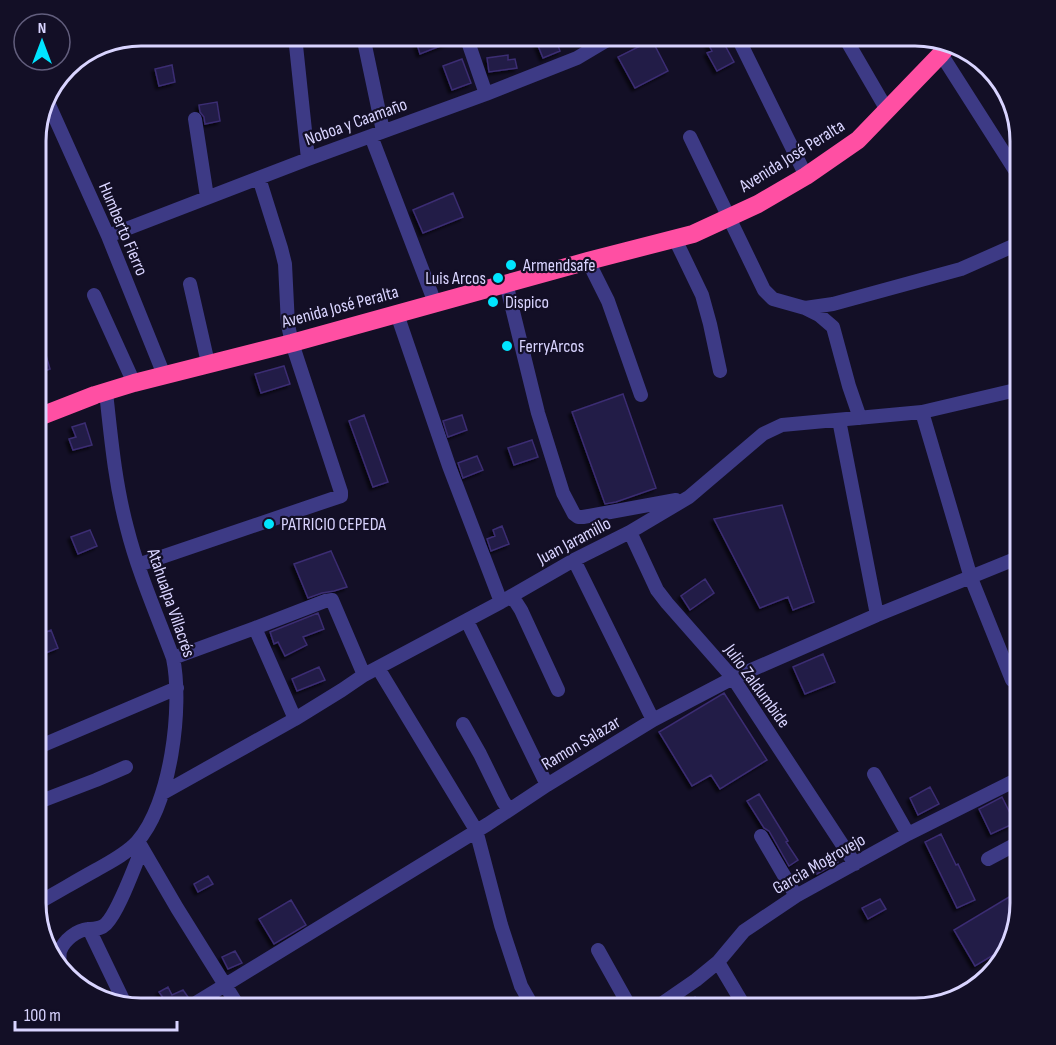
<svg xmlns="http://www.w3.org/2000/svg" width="1056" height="1045" viewBox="0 0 1056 1045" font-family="'Sofia Sans Condensed',sans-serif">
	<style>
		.building { fill: #241b47; stroke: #3b2d73; stroke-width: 1.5; filter: url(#shadow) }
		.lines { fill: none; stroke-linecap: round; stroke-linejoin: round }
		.minor { stroke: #3d3a85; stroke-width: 14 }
		.highway { stroke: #ff4fa3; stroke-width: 18 }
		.poi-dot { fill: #00e5ff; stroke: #130f26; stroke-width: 2 }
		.labels { text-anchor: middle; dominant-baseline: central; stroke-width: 4.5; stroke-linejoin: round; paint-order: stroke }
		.street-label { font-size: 18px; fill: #d9d4ff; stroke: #130f26 }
		.poi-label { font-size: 18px; fill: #d9d4ff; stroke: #130f26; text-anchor: start }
		.rim { fill: none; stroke: #d9d4ff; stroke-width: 3 }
	</style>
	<defs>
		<filter id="shadow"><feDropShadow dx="-3" dy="3" stdDeviation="1.5" flood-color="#0009"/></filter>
	</defs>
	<rect width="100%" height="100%" fill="#130f26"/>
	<path class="building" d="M439,36H457L458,39L420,54L417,44Z
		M534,36H572V37L557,43L560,51L543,58Z
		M704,36H720L734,62L717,71L707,53L712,51Z
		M652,40L668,71L635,88L618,57Z
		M508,55V60L515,59L517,68L489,72L487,58Z
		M462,59L471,83L452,90L443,66Z
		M172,65L175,82L159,86L155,69Z
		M217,102L220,121L205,124L204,117L200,112L199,105Z
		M453,193L463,217L423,233L413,210Z
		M46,355L50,369L36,374V358Z
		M284,366L290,384L261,393L255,374Z
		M623,394L656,488L616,502L605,504L572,412Z
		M364,415L388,482L373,487L349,421Z
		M462,415L467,430L448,437L443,421Z
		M85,423L92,445L73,450L69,439L76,437L72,427Z
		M532,440L538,457L514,465L508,448Z
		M477,456L483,470L463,478L458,463Z
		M782,505L814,602L793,610L788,597L760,608L714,519Z
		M502,526L509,544L491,551L487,539L495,536L493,530Z
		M90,530L97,546L78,554L71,537Z
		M331,551L347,587L334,591L322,593L308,598L294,564Z
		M705,579L714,593L690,610L681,596Z
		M318,613L324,629L303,637L307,645L285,656L278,642L274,644L270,632Z
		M51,630L58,648L36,657V636Z
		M823,654L835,682L805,694L793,667Z
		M319,667L325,680L297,691L292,679Z
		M724,693L767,760L720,789L711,775L692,786L659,732Z
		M930,787L939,804L918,815L910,798Z
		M759,794L788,841L786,842L798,860L789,866L769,831L764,828L747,801Z
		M1002,797L1015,823L991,834L979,809Z
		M941,834L956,865L958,864L975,900L957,908L925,842Z
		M834,855L838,862L817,874L813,867Z
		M208,876L213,884L198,892L194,884Z
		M1014,894L1020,903L1012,944L975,966L954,930Z
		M880,899L886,909L868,919L862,908Z
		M291,900L306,925L274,944L259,919Z
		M235,951L242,963L228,969L222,957Z
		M168,987L172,995L183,990L188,997L171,1009L159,992Z
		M695,997L702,1009H676Z"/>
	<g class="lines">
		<path class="minor" d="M295,36L308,159
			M363,36L383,131
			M466,36L486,94
			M737,36L806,176
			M844,36L887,110
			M941,54L1020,178
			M72,63L74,62
			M46,98L108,236L164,375
			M195,119L207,197
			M371,136L435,303
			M690,137L764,290L773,299L805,308L819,315L833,327L849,386L860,418
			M108,236L308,159L486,94L577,58L614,36
			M675,239L702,295L710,324L720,371
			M588,261L608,301L641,395
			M506,283L538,413L563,493L574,514L578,517H583L676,500
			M190,284L208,363
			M94,295L134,383
			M805,308L833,304L961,269L1020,243
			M397,314L449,466L501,602
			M922,412L971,578L1012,680
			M839,420L877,615
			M630,532L657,590L667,603L733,678L855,864
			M574,560L653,720
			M138,565L341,496V492L292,343L288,325L285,264L281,248L259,178
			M512,596L521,610L558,690
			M467,621L547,785
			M255,628L295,719
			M173,658L255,628L325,601L332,600L364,675
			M378,668L476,830L501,925L521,986L534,1009
			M463,724L480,754L503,801L509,810
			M36,748L177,688
			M874,774L908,834
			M163,793L295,719L342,690L364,675L501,602L574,560L630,532L689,497L763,434L782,425L922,412L1020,389
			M36,803L96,780L126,767
			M761,836L796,896
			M138,841L177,908L240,1009
			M988,859L1020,842
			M36,904C56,893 76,881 96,870C110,862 126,854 137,842C171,804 183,706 173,658C157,615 138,572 127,528C115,483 111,438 106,392
			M89,929L126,1006
			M598,950L631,1009
			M718,962L746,1009
			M59,965C60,961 59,955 60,951C64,940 77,930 88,929C95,928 100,930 106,924C119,911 134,867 142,849
			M186,1009L488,824L547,785L653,720L733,678L877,615L1020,557
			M654,1009L696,980L718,962L744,931L796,896L908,834L1020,778"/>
		<path class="highway" d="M36,418L95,395L134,383L292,343L588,261L693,234L758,204L806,176L858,140L941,54L949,44"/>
	</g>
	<g class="poi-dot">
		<circle cx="511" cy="265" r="6"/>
		<circle cx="498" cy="278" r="6"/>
		<circle cx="493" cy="302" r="6"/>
		<circle cx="507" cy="346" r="6"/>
		<circle cx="269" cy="524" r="6"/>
	</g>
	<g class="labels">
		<g class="street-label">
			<text transform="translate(356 122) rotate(-20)">Noboa y Caamaño</text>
			<text transform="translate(792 156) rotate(-32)">Avenida José Peralta</text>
			<text transform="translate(123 229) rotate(67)">Humberto Fierro</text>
			<text transform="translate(340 307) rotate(-15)">Avenida José Peralta</text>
			<text transform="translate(574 541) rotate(-28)">Juan Jaramillo</text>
			<text transform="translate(171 603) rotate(71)">Atahualpa Villacrés</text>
			<text transform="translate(757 686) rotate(54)">Julio Zaldumbide</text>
			<text transform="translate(581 743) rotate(-31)">Ramon Salazar</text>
			<text transform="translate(819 864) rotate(-30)">Garcia Mogrovejo</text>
		</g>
		<g class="poi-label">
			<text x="523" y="265">Armendsafe</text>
			<text x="486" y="278" text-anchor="end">Luis Arcos</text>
			<text x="505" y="302">Dispico</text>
			<text x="519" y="346">FerryArcos</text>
			<text x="281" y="524">PATRICIO CEPEDA</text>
		</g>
	</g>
	<path d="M0 0H1056V1045H0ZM141 46H915A95 95 0 0 1 1010 141V903A95 95 0 0 1 915 998H141A95 95 0 0 1 46 903V141A95 95 0 0 1 141 46Z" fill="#130f26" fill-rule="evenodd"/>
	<path class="rim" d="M141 46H915A95 95 0 0 1 1010 141V903A95 95 0 0 1 915 998H141A95 95 0 0 1 46 903V141A95 95 0 0 1 141 46Z"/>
	<g transform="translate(42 42)"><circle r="28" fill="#130f26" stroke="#625e7d" stroke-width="1.5"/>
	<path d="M0-4.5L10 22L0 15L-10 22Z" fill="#00e5ff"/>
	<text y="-9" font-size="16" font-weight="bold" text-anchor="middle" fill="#d9d4ff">N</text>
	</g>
	<path d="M15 1021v9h162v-9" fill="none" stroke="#d9d4ff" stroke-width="3"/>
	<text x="24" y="1021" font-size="18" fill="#d9d4ff" stroke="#130f26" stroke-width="4.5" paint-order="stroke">100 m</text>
</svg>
